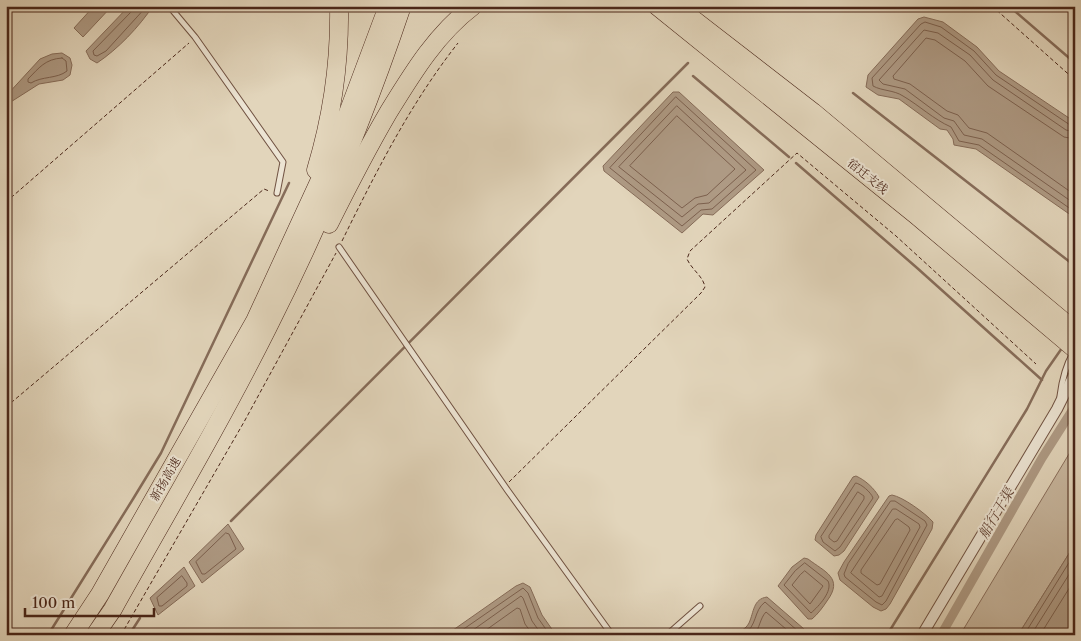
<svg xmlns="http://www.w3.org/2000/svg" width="1081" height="641" font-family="'Libre Caslon Text','Noto Serif SC',serif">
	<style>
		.green { fill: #c8b79f; stroke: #896e5c }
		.water { fill: #ae9a84; stroke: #866c59 }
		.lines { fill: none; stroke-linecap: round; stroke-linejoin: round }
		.shore { stroke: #7c604e; stroke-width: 1 }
		.stream { stroke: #866c59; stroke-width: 2.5 }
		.canal { stroke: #ae9a84; stroke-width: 9 }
		.service-casing { stroke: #705242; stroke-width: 7 }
		.minor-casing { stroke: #705242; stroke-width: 12 }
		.motorway-casing { stroke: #4a2619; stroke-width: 19 }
		.path { stroke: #4a2619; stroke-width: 1; stroke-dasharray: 4 2.5; stroke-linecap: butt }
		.service { stroke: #ece4d3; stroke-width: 5 }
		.minor { stroke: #ece4d3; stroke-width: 10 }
		.motorway { stroke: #e2d5bb; stroke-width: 18 }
		.labels { text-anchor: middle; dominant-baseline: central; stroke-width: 4; stroke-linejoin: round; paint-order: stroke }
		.street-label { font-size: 12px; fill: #4a2619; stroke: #ece4d3 }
		.water-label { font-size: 14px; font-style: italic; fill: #634334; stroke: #ece4d3 }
	</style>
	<rect width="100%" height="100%" fill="#e2d5bb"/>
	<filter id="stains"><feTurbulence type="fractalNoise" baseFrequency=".004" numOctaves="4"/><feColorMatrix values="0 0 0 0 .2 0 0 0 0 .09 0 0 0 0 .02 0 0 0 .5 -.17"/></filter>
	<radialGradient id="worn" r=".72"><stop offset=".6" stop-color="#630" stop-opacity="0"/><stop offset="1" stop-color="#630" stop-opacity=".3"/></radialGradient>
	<!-- green -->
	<path class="green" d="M1075,444V544L1018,635H960Z"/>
	<!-- water -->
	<g class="water">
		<path d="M94,6H112L83,37L74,28Z"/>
		<path d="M129,6H153C139,27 118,49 97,63L90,59L86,51Z"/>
		<path d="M924,17L943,22L977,47L999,71L1075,122V218L976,149L954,145L953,139L947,130L940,129L899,99L878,95L866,87L868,75L918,19Z"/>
		<path d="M62,53L70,58L72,65L70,75L63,80L39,84L6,105V96L40,59L52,54Z"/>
		<path d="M673,92H679L764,170L713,215L703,214L682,233L604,171L603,166Z"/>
		<path d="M856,476C865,480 874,488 879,497L844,551L839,555L834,556L815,540L816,535L853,477Z"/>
		<path d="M892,495C903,497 925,513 933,522L932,529L890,604L886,609L881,611L873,607L840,580L838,573L844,562L889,496Z"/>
		<path d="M228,524L244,549L202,583L189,562Z"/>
		<path d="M1075,544V635H1018Z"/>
		<path d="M804,558L808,559C825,572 844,578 827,601C823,607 818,614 812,619H808L778,586L792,567Z"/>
		<path d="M184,567L195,586L158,615L150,598Z"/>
		<path d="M523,583L530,587L542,615L556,635H446L516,586Z"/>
		<path d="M767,597L804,629L805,633L733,635C739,632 746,629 749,623C754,612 753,599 767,597Z"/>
	</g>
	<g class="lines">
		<!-- shore -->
		<g class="shore">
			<path d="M132,6L131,12L93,51L94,55L97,56L106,51L147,6"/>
			<path d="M62,58L66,61L67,71C57,79 42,76 31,83L28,82V79C39,68 45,59 62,58Z"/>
			<path d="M676,97L756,170L712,209L701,210L682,226L610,168Z"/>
			<path d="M677,106L746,170L709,203L698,204L682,217L619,167Z"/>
			<path d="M677,116L735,169L707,195L695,198L682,208L630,166Z"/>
			<path d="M1075,125H1070L996,75L974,51L941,27L925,22L921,24L872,78L873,86C882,91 894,90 903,96C920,106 933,119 951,127L959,141L979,145L1075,212"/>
			<path d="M1075,132L1066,130L993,80L970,55L938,33L924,30L879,80L883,84L905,89L944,118L954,121L964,135L982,139L1075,204"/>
			<path d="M1075,139L1064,137L988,86L965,61L935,40L926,38L893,76L894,79L910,84L947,111L958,115L969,128L987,133L1075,195"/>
			<path d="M856,483C861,484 871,492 873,498L840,547L835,551L823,542L821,537Z"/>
			<path d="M858,492L864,496V499L837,541L834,542L829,538V536Z"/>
			<path d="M891,501H895L925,521L927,525L886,601L882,605L876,602L845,577L844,574L848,564Z"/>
			<path d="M893,509H896L919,524L920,527L882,596L879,597L851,573Z"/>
			<path d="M898,519L909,527L910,530L880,584L877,585L861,573V570L895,520Z"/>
			<path d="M226,533L229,534L236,549L205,574H202L196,562Z"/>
			<path d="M805,563L828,581C833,591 819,606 811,613L784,585L795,571Z"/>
			<path d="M805,571L823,586L810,604L792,585L800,575Z"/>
			<path d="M182,576L187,583V586L162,606H159L157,598Z"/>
			<path d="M455,635L523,588L528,593L538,618L550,635"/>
			<path d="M466,635L521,596L523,598L532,621L542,635"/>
			<path d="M479,635L517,608L520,609L525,624L533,635"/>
			<path d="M743,635C758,626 753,611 765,602L799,632L800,635"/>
			<path d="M754,635C760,628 760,618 766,612L793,635"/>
			<path d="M1024,635L1075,553"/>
			<path d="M1031,635L1075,565"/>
			<path d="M1040,635L1075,579"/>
		</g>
		<!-- stream -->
		<g class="stream">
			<path d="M1009,6L1075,63"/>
			<path d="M693,76L789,157"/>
			<path d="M853,93L1075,266"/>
			<path d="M796,163L916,267L1042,380"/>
			<path d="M231,521L688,63"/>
			<path d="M48,635L133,499L161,453L289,183"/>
			<path d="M129,635L140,618"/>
			<path d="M887,635L1027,409L1046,371L1062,348"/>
		</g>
		<!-- canal -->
		<path class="canal" d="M941,635L1042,458L1075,406"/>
		<!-- service casing -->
		<g class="service-casing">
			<g id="service">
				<path d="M169,6L195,37L283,162L277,193"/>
				<path d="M339,247L508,491L612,635"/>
				<path d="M1060,396C1062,380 1065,367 1073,353"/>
				<path d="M667,635L700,606"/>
			</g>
		</g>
		<!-- minor casing -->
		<g class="minor-casing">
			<path id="minor" d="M922,635L1057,409L1075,373"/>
		</g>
		<!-- motorway casing -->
		<g class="motorway-casing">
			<g id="motorway">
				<path d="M657,6L916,215L1075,349"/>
				<path d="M676,6L813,112L1075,331"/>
				<path d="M316,170C332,117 340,61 339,6"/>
				<path d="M329,224C348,186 367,149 388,113C412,74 436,34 473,6"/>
				<path d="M73,635L100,594L255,321L336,145L388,6"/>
				<path d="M95,635L113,609C165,516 220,423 268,327C320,224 365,116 402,6"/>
			</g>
		</g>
		<!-- path -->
		<g class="path">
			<path d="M992,6L1075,80"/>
			<path d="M6,202L189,43"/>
			<path d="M342,241C376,172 410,104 458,43"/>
			<path d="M6,407L264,189L269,191"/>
			<path d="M509,482L701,293L705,287C703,276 692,270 687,259L690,251L797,153L896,236L1036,364"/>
			<path d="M121,635L244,422L336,253"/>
		</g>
		<!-- service -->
		<use href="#service" class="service"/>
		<!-- minor -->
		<use href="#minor" class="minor"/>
		<!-- motorway -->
		<use href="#motorway" class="motorway"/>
	</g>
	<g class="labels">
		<!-- street labels -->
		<g class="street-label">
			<text transform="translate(868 176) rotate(39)">宿迁支线</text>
			<text transform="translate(165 479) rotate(-60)">新扬高速</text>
		</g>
		<!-- water labels -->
		<g class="water-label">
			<text transform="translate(996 513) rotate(-60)">船行干渠</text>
		</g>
	</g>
	<!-- margin -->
	<rect width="1081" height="641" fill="none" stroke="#e2d5bb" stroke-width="25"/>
	<rect x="8" y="8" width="1066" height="626" fill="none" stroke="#4a2619" stroke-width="2.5"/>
	<rect x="12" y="12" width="1056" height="616" fill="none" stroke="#4a2619"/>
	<!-- scale -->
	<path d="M25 608v8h129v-8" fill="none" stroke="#4a2619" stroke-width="2.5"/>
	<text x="32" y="608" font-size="15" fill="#4a2619" stroke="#ece4d3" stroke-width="4" paint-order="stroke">100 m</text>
	<rect width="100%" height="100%" filter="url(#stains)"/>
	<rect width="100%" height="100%" fill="url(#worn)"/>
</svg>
